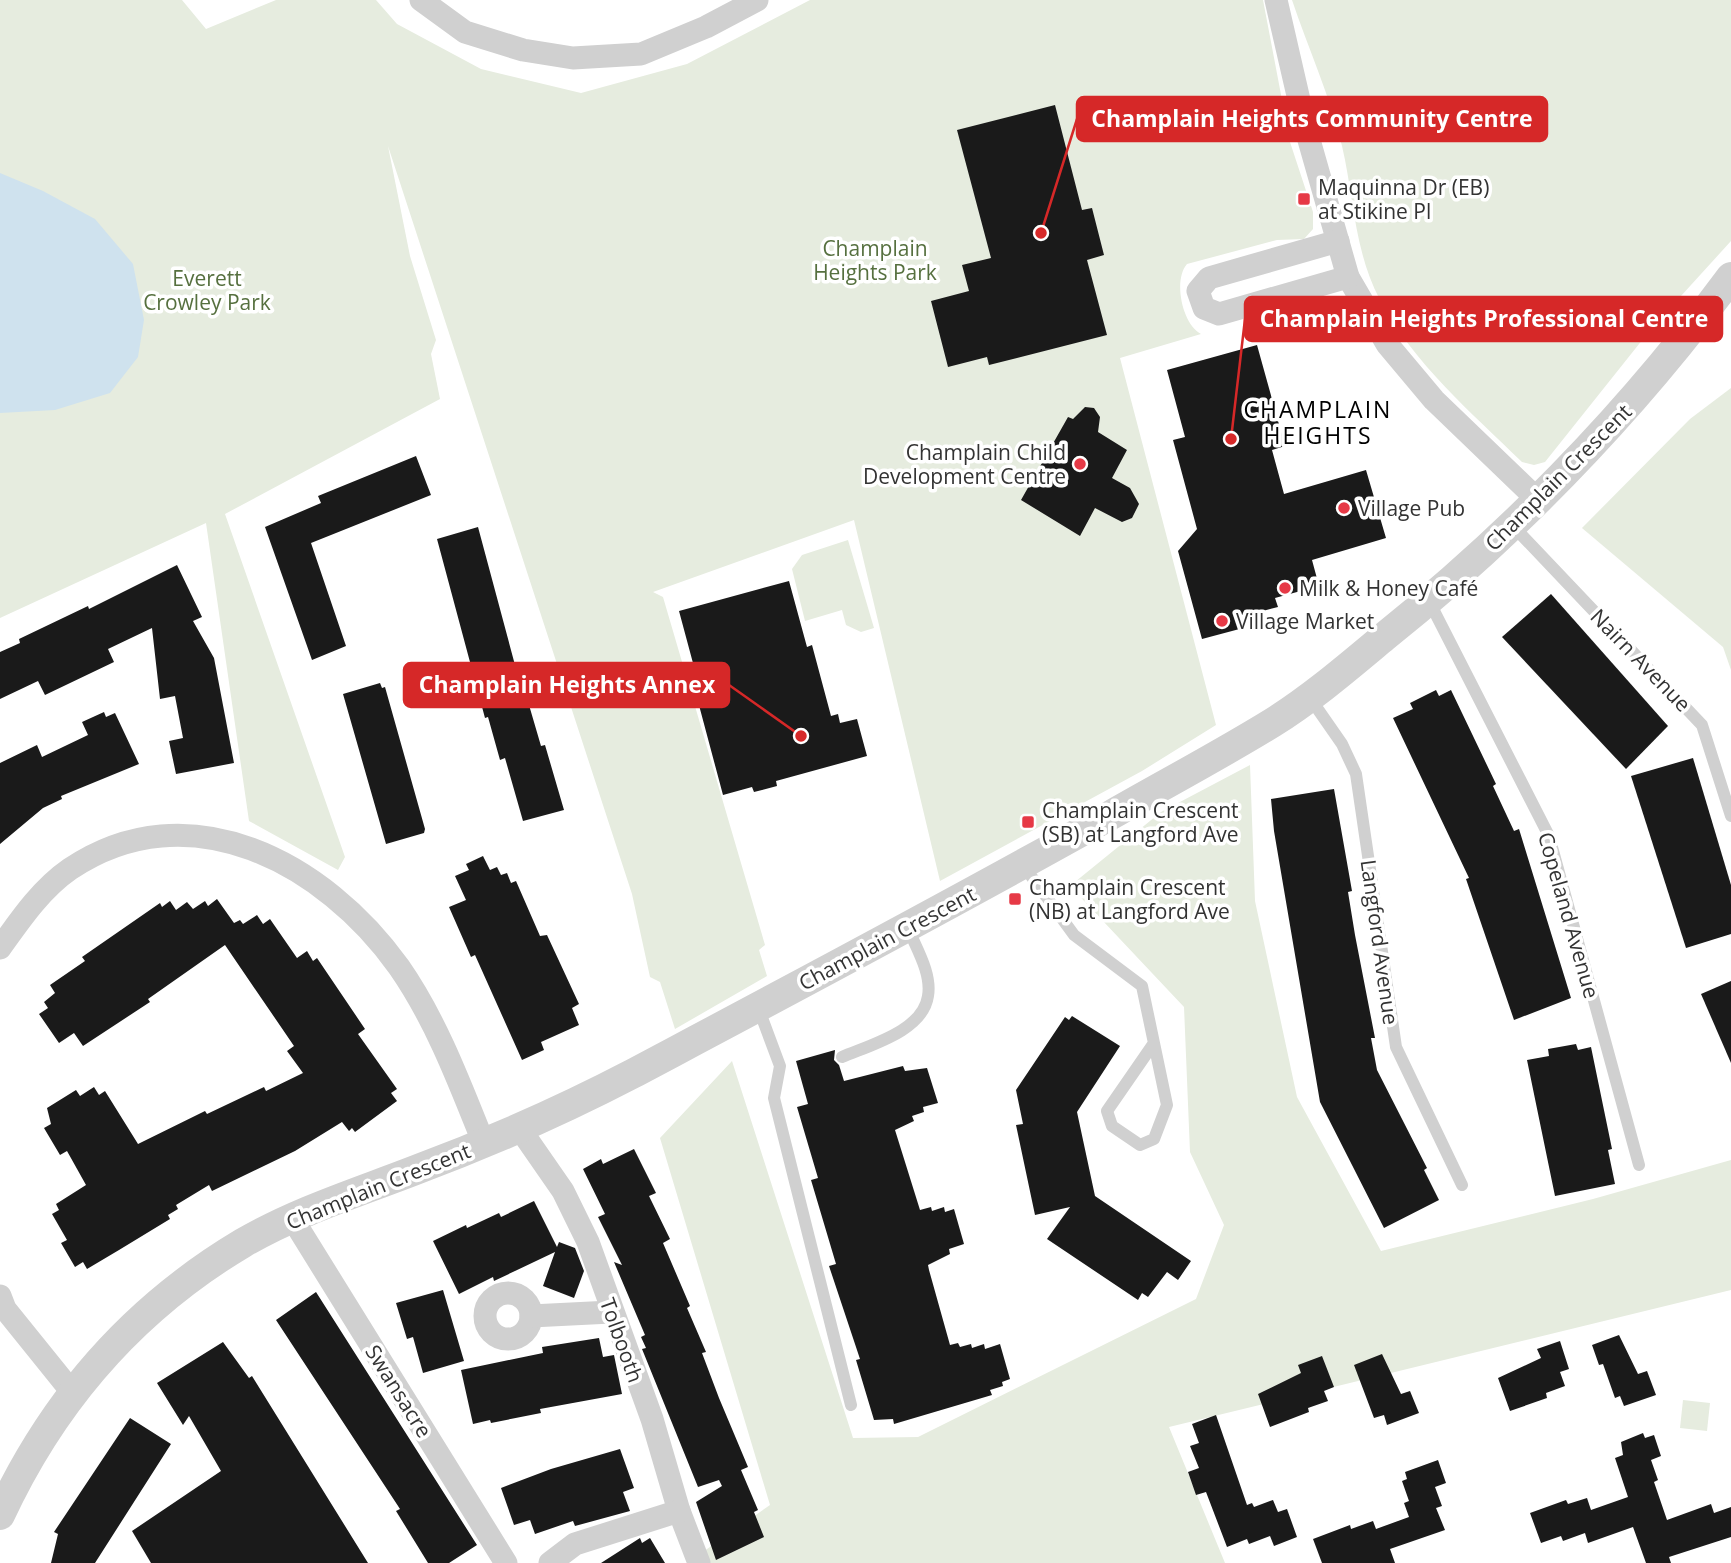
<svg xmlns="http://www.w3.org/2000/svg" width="1731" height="1563" font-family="'Open Sans',sans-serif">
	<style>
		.green { fill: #e6ecdf }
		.water { fill: #cfe2ee }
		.building { fill: #1a1a1a }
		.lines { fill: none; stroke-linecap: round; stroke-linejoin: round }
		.service { stroke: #d0d0d0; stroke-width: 12 }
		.minor { stroke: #d0d0d0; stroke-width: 23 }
		.tertiary { stroke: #d0d0d0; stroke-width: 30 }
		.poi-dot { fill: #e63946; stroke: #fff; stroke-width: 2.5 }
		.labels { text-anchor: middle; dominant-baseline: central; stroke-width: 7; stroke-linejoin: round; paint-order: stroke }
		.poi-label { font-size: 21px; fill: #333; stroke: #fff; text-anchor: start }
		.park-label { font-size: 21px; fill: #56703f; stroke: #fff }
		.street-label { font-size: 21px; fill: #333; stroke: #fff }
		.neighbourhood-label { font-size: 23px; letter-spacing: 2px; fill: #000; stroke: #fff }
		.leader { fill: none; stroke: #d62828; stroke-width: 2.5 }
		.callout-dot { fill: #d62828; stroke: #fff; stroke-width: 2.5 }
		.callout { fill: #d62828; stroke: #d62828; stroke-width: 2.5 }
		.callout-label { font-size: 23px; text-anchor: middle; font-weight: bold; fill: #fff }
	</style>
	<rect width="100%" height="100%" fill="#fff"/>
	<!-- green -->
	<g class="green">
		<path d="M0,0H182L206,29L276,0H376L397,24L481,69L581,93L687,64L810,0H1263L1290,142L1313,212V229L1304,239L1277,240L1187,264C1173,280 1182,324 1201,334L1120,358L1216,725L1142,771L940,881L854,520L653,592L663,597L765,945L759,950L767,976L675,1029L660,982L650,977L632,894L388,146L410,256L436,340L431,354L440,399L225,514L345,857L338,870L249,821L206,523L0,618Z"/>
		<path d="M1292,0H1731V241L1651,329L1545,462L1534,465L1522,462C1471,412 1414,364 1380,300C1354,251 1354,197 1342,146C1330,96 1308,48 1292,0Z"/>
		<path d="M1731,388V670L1723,647L1582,528L1690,419Z"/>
		<path d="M848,540L874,628L861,632L846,625L842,610L805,621L792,569L802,555Z"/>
		<path d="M1250,765L1255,901L1297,1097L1381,1251L1593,1199L1731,1160V1290L1169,1427L1225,1563H687L770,1505L660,1138L732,1061L853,1438L918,1437L1196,1299L1224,1225L1190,1152L1184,1007L1070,886L1161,812Z"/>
		<path d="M1683,1400L1710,1403L1707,1431L1680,1428Z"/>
	</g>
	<!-- water -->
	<path class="water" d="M0,173L43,191L95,219L133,264L144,320L138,357L110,393L55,410L0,413Z"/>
	<!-- building -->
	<g class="building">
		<path d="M1055,105L1082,210L1092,208L1104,255L1087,260L1107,335L989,365L987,357L948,367L931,301L969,291L962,265L991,258L957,130Z"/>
		<path d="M1257,345L1285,446L1272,450L1284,494L1366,470L1386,538L1312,560L1319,586L1275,598L1278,607L1244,616L1247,627L1202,639L1178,551L1197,529L1173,440L1185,437L1167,370Z"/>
		<path d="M1085,407L1094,408L1100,417L1098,432L1127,450L1112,478L1130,488L1139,504L1132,518L1122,522L1095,508L1080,536L1021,500L1068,417L1073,419Z"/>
		<path d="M416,456L431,495L311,543L346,646L312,660L265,527L321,503L318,496Z"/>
		<path d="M478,527L526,706L529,705L541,746L545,745L564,810L523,821L505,758L500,760L488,717L485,718L437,539Z"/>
		<path d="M177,565L202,617L193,621L214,658L234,763L176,774L169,741L183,738L175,696L160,699L152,628L108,649L114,662L45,695L38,681L0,699V652L20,643L19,639L88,606L89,609Z"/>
		<path d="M789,581L807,647L812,645L831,716L838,714L840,723L857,719L867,756L776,781L777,786L754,792L752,787L723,795L692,679L697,678L679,611Z"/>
		<path d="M1551,594L1668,726L1626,769L1502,637Z"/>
		<path d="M380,683L382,688L385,687L425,829L424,833L386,844L343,694Z"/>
		<path d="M1436,690L1439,696L1451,690L1496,784L1493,786L1514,831L1519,829L1571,998L1514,1020L1466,879L1469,878L1393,718L1413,709L1410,703Z"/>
		<path d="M104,712L106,717L115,713L139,764L61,796L62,799L43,808L0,844V763L37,745L42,757L88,735L82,722Z"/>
		<path d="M1693,758L1731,885V934L1686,948L1631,776Z"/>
		<path d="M1334,789L1352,891L1348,892L1355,935L1375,1038H1371L1377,1070L1427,1168L1424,1170L1439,1200L1384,1228L1320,1102L1274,831L1271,799Z"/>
		<path d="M483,856L490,870L497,867L501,875L507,873L511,883L516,881L540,936L547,935L579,1004L572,1008L579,1025L541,1042L544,1050L522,1060L475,955L471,957L449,907L466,900L455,876L469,870L466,864Z"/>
		<path d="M217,899L234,923L240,920L243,924L257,915L263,924L270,919L297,958L307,951L313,961L317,958L365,1029L358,1034L397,1089L391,1093L397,1101L355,1132L352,1128L349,1131L342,1122L295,1151L212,1191L209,1185L176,1205L178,1209L168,1215L170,1219L119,1250L87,1269L83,1262L75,1267L61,1243L67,1240L52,1214L59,1210L56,1204L86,1185L67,1151L60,1155L44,1128L51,1124L47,1108L76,1090L80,1096L94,1087L99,1095L105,1091L138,1144L205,1111L207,1114L264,1087L266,1091L303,1073L287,1051L294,1046L225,945L148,999L150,1002L83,1046L74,1033L59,1043L39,1014L48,1008L44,1002L55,993L50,985L85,961L82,957L160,903L162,907L170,901L176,910L187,902L193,909L205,901L208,906Z"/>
		<path d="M1731,981V1063L1701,994Z"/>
		<path d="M1072,1016L1120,1046L1077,1112L1095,1196L1191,1261L1178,1280L1167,1272L1148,1297L1142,1293L1138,1300L1047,1239L1070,1207L1035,1215L1016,1125L1023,1124L1016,1090L1065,1017L1069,1020Z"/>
		<path d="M1576,1044L1578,1050L1591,1047L1612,1149L1608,1150L1615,1184L1555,1196L1527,1060L1549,1056L1548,1049Z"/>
		<path d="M835,1050L834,1060L839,1065L844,1081L903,1066L905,1071L927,1068L938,1103L923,1107L924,1112L912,1116L914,1121L895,1130L920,1210L931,1207L932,1211L944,1207L945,1212L954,1209L964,1244L949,1249L950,1254L928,1265L929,1270L950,1345L958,1343L960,1347L971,1344L972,1348L984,1344L985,1349L1000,1344L1010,1379L1002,1382L1003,1386L990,1390L992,1395L894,1424L893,1419L874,1420L856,1360L860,1359L829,1266L836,1264L811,1180L818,1178L797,1107L808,1104L796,1061Z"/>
		<path d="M634,1149L656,1193L649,1196L670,1239L663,1243L690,1306L687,1308L706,1352L702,1353L719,1398L748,1467L741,1470L758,1510L754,1512L764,1537L716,1560L696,1502L722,1486L719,1480L698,1487L642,1349L646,1348L641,1337L645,1335L614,1262L622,1265L598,1217L605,1214L583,1169L601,1159L603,1164Z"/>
		<path d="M534,1201L557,1247L559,1242L575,1248L584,1271L574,1298L543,1286L555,1252L494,1281L493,1277L459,1294L433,1241L466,1225L467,1228L499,1213L501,1217Z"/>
		<path d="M443,1290L464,1361L423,1373L413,1337L407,1339L396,1303Z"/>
		<path d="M316,1292L477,1545L449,1563H428L396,1511L400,1509L276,1320Z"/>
		<path d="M1619,1335L1638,1374L1647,1371L1656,1395L1624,1406L1620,1396L1615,1398L1603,1364L1599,1365L1592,1345Z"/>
		<path d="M599,1338L603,1357L614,1355L622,1394L540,1409L541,1413L491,1423L490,1420L473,1424L461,1370L543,1353L542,1347Z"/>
		<path d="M1560,1341L1569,1369L1560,1372L1565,1386L1546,1393L1547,1398L1510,1411L1498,1378L1541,1358L1537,1349Z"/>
		<path d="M223,1342L249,1378L252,1376L368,1563H151L132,1531L221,1471L189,1416L183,1425L157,1383Z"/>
		<path d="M1382,1354L1401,1394L1410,1391L1419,1413L1387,1425L1384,1415L1374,1418L1354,1365Z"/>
		<path d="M1322,1356L1334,1387L1324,1391L1328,1401L1308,1408L1309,1412L1270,1427L1258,1394L1301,1373L1298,1365Z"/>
		<path d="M1216,1415L1247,1505L1252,1503L1254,1507L1273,1500L1278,1512L1287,1509L1297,1537L1274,1546L1270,1536L1249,1544L1247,1539L1227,1547L1206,1492L1196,1495L1188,1472L1199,1468L1190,1446L1199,1443L1192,1424Z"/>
		<path d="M130,1418L171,1444L95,1563H51L58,1534L54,1532Z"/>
		<path d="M1643,1433L1645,1438L1654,1435L1661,1456L1651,1460L1658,1480L1654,1482L1667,1520L1711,1504L1714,1513L1731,1507V1537L1669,1557L1671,1563H1646L1633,1527L1588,1543L1585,1533L1563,1541L1561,1536L1541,1543L1530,1513L1566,1500L1568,1504L1587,1498L1591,1510L1628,1497L1615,1458L1623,1455L1621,1442Z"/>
		<path d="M620,1449L634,1488L623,1492L630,1511L575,1526L573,1521L535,1534L530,1520L514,1525L501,1488L551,1469Z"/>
		<path d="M1438,1460L1446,1483L1435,1487L1442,1506L1436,1508L1445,1530L1390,1549L1395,1563H1322L1313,1539L1350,1525L1351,1529L1373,1521L1376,1529L1409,1517L1404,1503L1409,1501L1402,1481L1407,1479L1405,1472Z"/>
		<path d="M640,1538L642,1543L650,1538L665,1563H601Z"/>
	</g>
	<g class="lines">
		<!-- service -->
		<g class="service">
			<path d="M1513,526L1702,725L1731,816"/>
			<path d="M1429,601L1549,836L1639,1165"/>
			<path d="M1310,698L1342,744L1356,774L1396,1047L1462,1185"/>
			<path d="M1023,865L1074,935L1142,986L1167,1105L1154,1139L1140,1145L1112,1126L1107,1111L1154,1043"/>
			<path d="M758,1007L780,1066L774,1098L851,1405"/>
			<path d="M842,1057C870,1045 923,1031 928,996C932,973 916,948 908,928"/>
		</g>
		<!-- minor -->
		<g class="minor">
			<path d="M421,0L465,32L523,50L573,58L641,54L706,27L757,0"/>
			<path d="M1276,0L1305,126L1348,277L1387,344L1434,400L1538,500"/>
			<path d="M1338,241L1209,278L1198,291L1204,308L1219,314L1348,277"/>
			<path d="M0,948C20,920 41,889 70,869C189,789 325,863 399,967C436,1020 460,1084 484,1144"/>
			<path d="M520,1129L563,1191L588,1242L652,1419L679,1511L699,1563"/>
			<path d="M292,1218L506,1563"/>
			<circle cx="508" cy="1316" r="23"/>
			<path d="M0,1296L5,1309L72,1392"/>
			<path d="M531,1316L611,1312"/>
			<path d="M550,1563L575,1544L679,1511"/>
		</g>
		<!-- tertiary -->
		<path class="tertiary" d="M0,1515C53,1401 134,1308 243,1243C296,1212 356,1193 413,1171C488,1143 561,1111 632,1074C792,989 953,904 1111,815C1165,784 1220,755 1272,723C1312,698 1348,667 1384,637C1515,532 1631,412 1731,277"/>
	</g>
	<!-- markers -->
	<g class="poi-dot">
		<rect x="1297" y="192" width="14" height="14" rx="3.5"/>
		<circle cx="1080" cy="464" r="7"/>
		<circle cx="1344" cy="508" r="7"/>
		<circle cx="1285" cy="588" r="7"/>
		<circle cx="1222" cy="621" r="7"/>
		<rect x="1021" y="815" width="14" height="14" rx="3.5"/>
		<rect x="1008" y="892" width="14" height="14" rx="3.5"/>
	</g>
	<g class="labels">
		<!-- poi labels -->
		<g class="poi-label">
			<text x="1318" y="187">Maquinna Dr (EB)<tspan x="1318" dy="24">at Stikine Pl</tspan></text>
			<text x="1066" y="452" text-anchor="end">Champlain Child<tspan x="1066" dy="24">Development Centre</tspan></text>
			<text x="1358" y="508">Village Pub</text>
			<text x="1299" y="588">Milk &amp; Honey Café</text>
			<text x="1236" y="621">Village Market</text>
			<text x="1042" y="810">Champlain Crescent<tspan x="1042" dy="24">(SB) at Langford Ave</tspan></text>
			<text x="1029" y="887">Champlain Crescent<tspan x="1029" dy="24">(NB) at Langford Ave</tspan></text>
		</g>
		<!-- park labels -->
		<g class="park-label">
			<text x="875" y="248">Champlain<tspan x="875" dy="24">Heights Park</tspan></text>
			<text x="207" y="278">Everett<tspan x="207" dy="24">Crowley Park</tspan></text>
		</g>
		<!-- street labels -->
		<g class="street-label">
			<text transform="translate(1558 477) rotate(-45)">Champlain Crescent</text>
			<text transform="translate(1641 660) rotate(46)">Nairn Avenue</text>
			<text transform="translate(1569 915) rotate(74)">Copeland Avenue</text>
			<text transform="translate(887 938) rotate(-28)">Champlain Crescent</text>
			<text transform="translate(1380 942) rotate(82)">Langford Avenue</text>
			<text transform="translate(378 1186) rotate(-22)">Champlain Crescent</text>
			<text transform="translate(622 1340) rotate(70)">Tolbooth</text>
			<text transform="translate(399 1391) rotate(58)">Swansacre</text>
		</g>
		<!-- neighbourhood labels -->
		<g class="neighbourhood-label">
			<text x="1318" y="409">CHAMPLAIN<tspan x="1318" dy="26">HEIGHTS</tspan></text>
		</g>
	</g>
	<!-- callouts -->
	<path class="leader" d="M1041 233L1077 119M1231 439L1245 319M801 736L729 685"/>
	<g class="callout-dot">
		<circle cx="1041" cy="233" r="7"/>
		<circle cx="1231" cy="439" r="7"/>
		<circle cx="801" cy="736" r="7"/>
	</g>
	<g class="callout">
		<rect x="1077" y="97" width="470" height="44" rx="7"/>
		<rect x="1245" y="297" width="477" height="44" rx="7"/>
		<rect x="404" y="663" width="325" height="44" rx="7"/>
	</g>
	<g class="callout-label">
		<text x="1312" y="127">Champlain Heights Community Centre</text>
		<text x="1484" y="327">Champlain Heights Professional Centre</text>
		<text x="567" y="693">Champlain Heights Annex</text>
	</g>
</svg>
